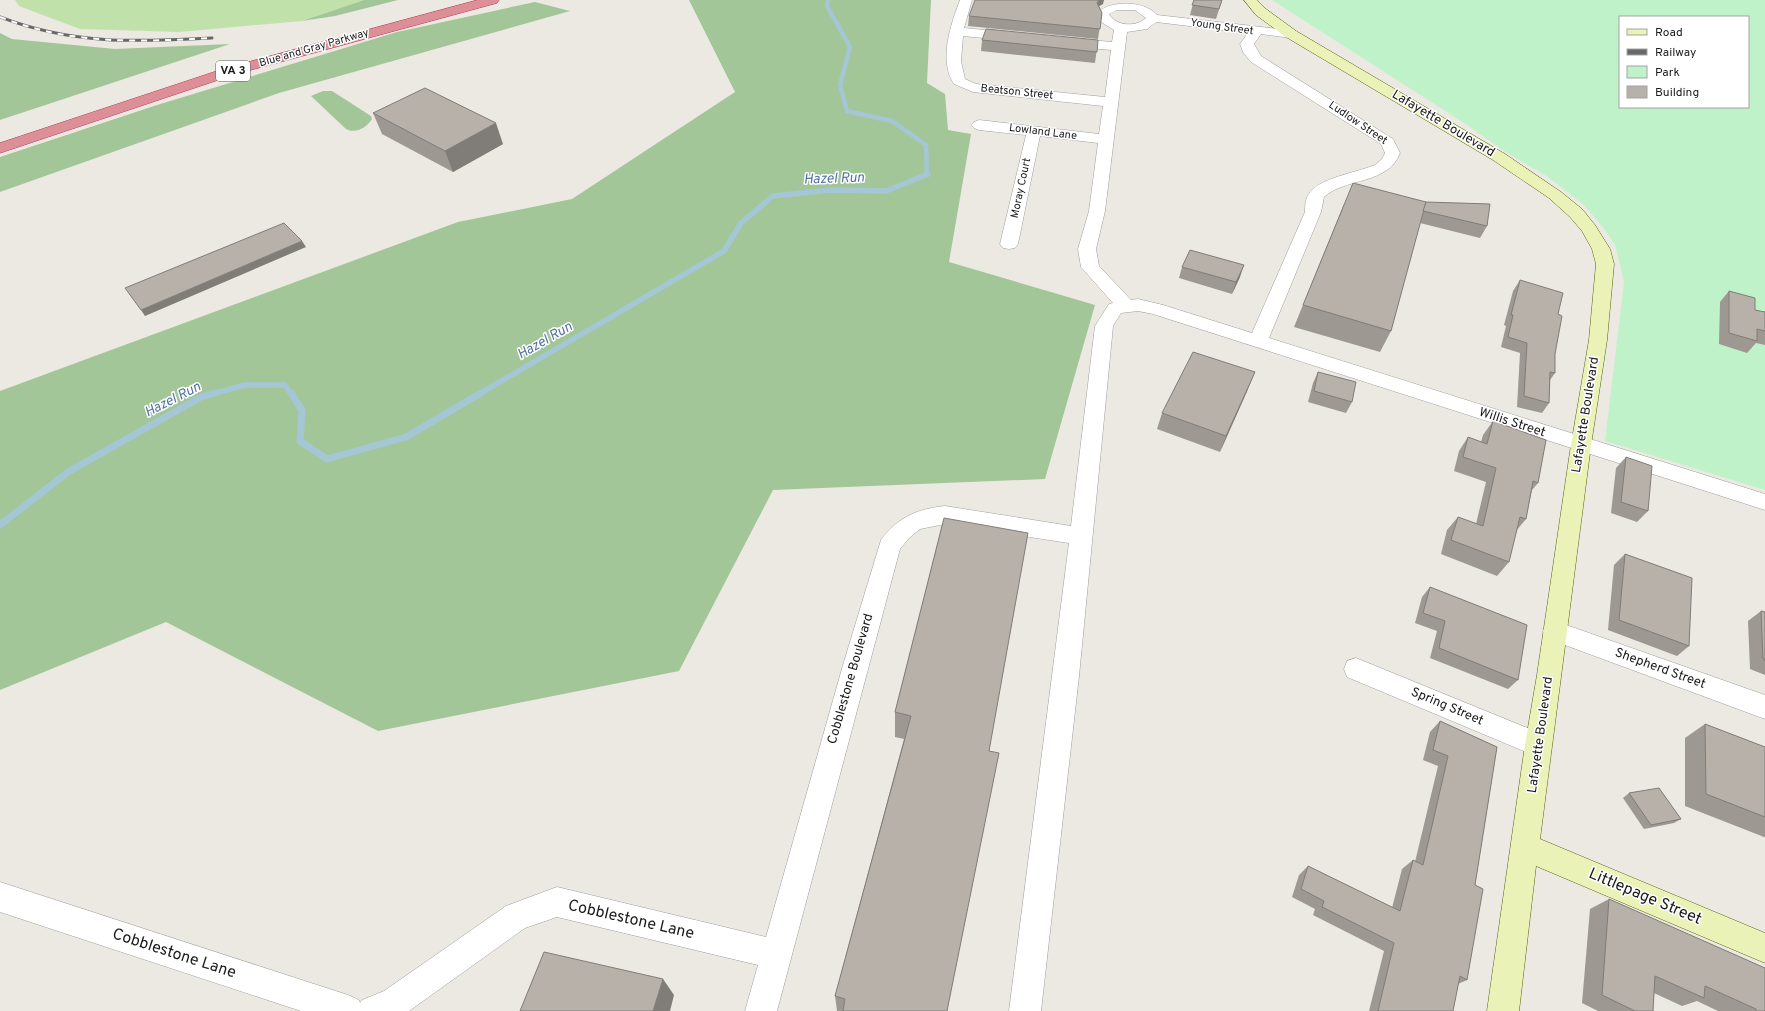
<svg xmlns="http://www.w3.org/2000/svg" width="1765" height="1011" font-family="Overpass,sans-serif">
	<style>
		.grass { fill: #c1e1ab }
		.forest { fill: #a3c699 }
		.park { fill: #c0f2c9; fill-rule: evenodd }
		.lines { fill: none; stroke-linecap: round; stroke-linejoin: round }
		.stream-far2 { stroke: #a5c6d5; stroke-width: 4.5 }
		.stream-far1 { stroke: #a5c6d5; stroke-width: 5.5 }
		.stream { stroke: #a5c6d5; stroke-width: 7 }
		.street-casing { stroke: #9e9e9e; stroke-width: 1 }
		.secondary-casing { stroke: #53640f; stroke-width: 1 }
		.highway-casing { stroke: #c23559; stroke-width: 1 }
		.street { fill: #fff; fill-rule: evenodd }
		.secondary { fill: #eaf2b8; fill-rule: evenodd }
		.highway { fill: #dc8f97; fill-rule: evenodd }
		.rail-casing { stroke: #686868; stroke-width: 3 }
		.rail { stroke: #fff; stroke-width: 2; stroke-dasharray: 6; stroke-linecap: butt }
		.wall { fill: #9d9892 }
		.shaded-wall { fill: #807c77 }
		.building { fill: #b7b1aa; stroke: #807c77 }
		.labels { text-anchor: middle; dominant-baseline: central; stroke-width: 3; stroke-linejoin: round; paint-order: stroke }
		.far-street-label { font-size: 11px; fill: #1a1a1a; stroke: #fff }
		.shield { fill: #fff; stroke: #5f5f5f; stroke-width: 1 }
		.shield-label { font-size: 12px; font-weight: bold; fill: #1a1a1a }
		.street-label { font-size: 13px; fill: #1a1a1a; stroke: #fff }
		.water-label { font-size: 14px; font-style: italic; fill: #52729f; stroke: #fff }
		.near-street-label { font-size: 16px; fill: #1a1a1a; stroke: #fff }
	</style>
	<rect width="100%" height="100%" fill="#ebe9e1"/>
	<!-- grass -->
	<path class="grass" d="M15,0H364L302,21L179,32L80,29L19,6Z"/>
	<!-- forest -->
	<g class="forest">
		<path d="M364,0H398L335,16L302,21Z"/>
		<path d="M689,0H931L927,83L945,94L948,130L971,134L949,262L1095,305L1045,479L773,490L679,671L378,731L166,622L0,690V391L458,222L572,199L735,92Z"/>
		<path d="M535,2L570,11L279,93L0,192V157L157,105L397,32Z"/>
		<path d="M0,33L12,39L115,49L230,44L0,120Z"/>
		<path d="M323,91H332L371,116L372,119C366,128 356,134 346,129L311,96Z"/>
	</g>
	<!-- park -->
	<path class="park" d="M1272,0H1765V490L1605,441L1624,282L1615,245L1605,230L1584,205L1548,177L1504,151L1464,123ZM1620,17H1748V107H1620Z"/>
	<g class="lines">
		<!-- stream-far2 -->
		<path class="stream-far2" d="M828,0L827,6L850,47L840,85L847,111L892,121L926,145L927,175"/>
		<!-- stream-far1 -->
		<g class="stream-far1">
			<path d="M211,394L245,385H285L291,394"/>
			<path d="M479,394L724,251L741,223L773,196L831,190L886,191L928,174"/>
		</g>
		<!-- stream -->
		<g class="stream">
			<path d="M291,393L302,410L300,441L327,459L406,437L481,393"/>
			<path d="M0,525L68,472L201,397L215,393"/>
		</g>
		<!-- street casing -->
		<g class="street-casing">
			<g id="street">
				<path d="M960,0H972L964,28L1014,33L1019,34L1021,37L1019,40L1014,41L963,36L961,61L965,79L976,84L1105,97L1111,50L1068,46L1063,45L1061,42L1063,39L1068,38L1112,42L1114,30L1101,22L1097,14C1107,0 1145,0 1157,15L1296,31L1298,34L1296,37L1291,38L1261,34L1254,44L1261,56L1393,139L1400,153C1388,185 1346,177 1324,197L1321,212L1269,338L1765,494V510L1153,314L1138,311L1121,313L1113,326L1079,676L1041,1011H1009L1069,543L945,524L920,529L909,538L900,549L777,1011H745L758,965L557,917L525,928L409,1011H301L0,912V882L348,995L359,1000L360,1003L362,1000L384,991L506,906L557,887L766,937L843,665L881,540C898,517 917,509 945,506L1071,526L1095,326L1109,304L1113,303L1081,267L1078,249L1089,211L1098,143L1040,136L1018,244L1015,248L1009,249L1003,248L1000,244L1026,135L979,130L974,128L971,125L974,122L979,120L1099,134L1103,106L973,92L954,84C938,60 951,24 960,0ZM1117,10H1135L1146,18C1137,27 1116,27 1109,14ZM1156,22L1248,33L1240,44L1243,52L1251,62L1381,144L1385,153L1382,159L1375,165C1358,172 1326,177 1313,189C1306,195 1305,203 1305,212L1252,333L1163,305L1138,299L1131,300L1099,266L1096,249L1105,211L1127,32L1147,29Z"/>
				<path d="M1555,621L1765,695V719L1546,638L1543,631L1546,624Z"/>
				<path d="M1356,658L1547,736L1551,745L1547,754L1538,757L1347,677L1344,669L1347,661Z"/>
			</g>
		</g>
		<!-- secondary casing -->
		<g class="secondary-casing">
			<path id="secondary" d="M1244,0H1257L1266,9L1296,31L1505,154L1561,192L1582,209L1595,225L1610,249L1614,264L1607,340L1591,445L1540,839L1765,933V963L1536,866L1519,1011H1487L1525,745L1537,675L1571,445L1589,340L1596,264L1592,249L1582,231L1570,217L1549,198L1493,160L1286,37L1256,15Z"/>
		</g>
		<!-- highway casing -->
		<g class="highway-casing">
			<path id="highway" d="M478,0H499L497,3L236,74L0,153V143L226,68Z"/>
		</g>
		<!-- street -->
		<use href="#street" class="street"/>
		<!-- secondary -->
		<use href="#secondary" class="secondary"/>
		<!-- highway -->
		<use href="#highway" class="highway"/>
		<!-- rail casing -->
		<g class="rail-casing">
			<path id="rail" d="M0,17C72,45 136,42 212,38"/>
		</g>
		<!-- rail -->
		<use href="#rail" class="rail"/>
	</g>
	<!-- wall -->
	<g class="wall">
		<path d="M1194,0H1222L1216,19L1190,15Z"/>
		<path d="M1103,4L1099,6L1102,13L1098,39L968,26L969,16Z"/>
		<path d="M982,40H1098L1095,63L981,51Z"/>
		<path d="M373,113L503,144L453,172L382,134Z"/>
		<path d="M1426,202L1487,226L1480,238L1420,223L1391,331L1380,352L1294,327L1344,204Z"/>
		<path d="M1182,267L1240,277L1232,294L1179,278Z"/>
		<path d="M1520,280L1558,314L1555,354V373L1550,380L1549,403L1542,413L1517,407L1520,353L1501,347L1506,326L1504,325L1513,291Z"/>
		<path d="M1729,291L1755,310L1765,312V345L1756,343L1747,353L1719,344L1720,302Z"/>
		<path d="M1318,372L1352,402L1346,413L1308,402L1313,383Z"/>
		<path d="M1248,389L1220,452L1157,429L1162,413Z"/>
		<path d="M1493,421L1538,483L1532,490L1526,519L1516,531L1509,562L1497,576L1441,554L1447,530L1458,517L1476,524L1486,482L1454,471L1459,451L1468,437L1481,442L1483,435Z"/>
		<path d="M1626,457L1648,511L1637,522L1611,513L1616,468Z"/>
		<path d="M944,518L989,751L947,1011H837L835,996L904,739L895,737V712Z"/>
		<path d="M1625,554L1689,646L1677,656L1608,630L1614,565Z"/>
		<path d="M1430,587L1518,680L1508,689L1430,658L1437,631L1415,623L1422,597Z"/>
		<path d="M1761,611L1765,612V675L1750,669L1748,621Z"/>
		<path d="M1440,721L1497,747L1475,885L1467,980L1458,984L1453,1011H1369L1384,951L1313,915L1315,909L1292,897L1299,875L1308,866L1392,908L1402,869L1413,860L1415,862L1438,766L1423,760L1430,732Z"/>
		<path d="M1705,724L1765,747V837H1764L1685,806V738Z"/>
		<path d="M1629,793L1681,819L1674,823L1644,829L1623,798Z"/>
		<path d="M1609,899L1765,1011H1718L1697,1001L1682,1006L1654,993L1653,1011H1598L1582,1003L1590,909Z"/>
	</g>
	<!-- shaded-wall -->
	<g class="shaded-wall">
		<path d="M1099,0H1104L1103,4L1099,6L1097,3Z"/>
		<path d="M496,123L503,144L453,172L445,151Z"/>
		<path d="M302,241L306,247L145,316L141,310Z"/>
		<path d="M1244,265L1240,277L1232,294L1236,282Z"/>
		<path d="M1255,372L1248,389L1220,452L1226,436Z"/>
		<path d="M663,979L674,995L670,1011H653Z"/>
	</g>
	<!-- building -->
	<g class="building">
		<path d="M975,0H1099L1097,3L1102,13L1100,29L969,16Z"/>
		<path d="M1194,0H1222L1219,9L1192,5Z"/>
		<path d="M986,29L1098,40L1097,52L982,40Z"/>
		<path d="M425,88L496,123L445,151L373,113Z"/>
		<path d="M1353,183L1426,202L1391,331L1303,305Z"/>
		<path d="M1426,202L1490,204L1487,226L1423,211Z"/>
		<path d="M284,223L302,241L141,310L125,288Z"/>
		<path d="M1190,250L1244,265L1236,282L1182,267Z"/>
		<path d="M1520,280L1563,293L1558,314L1562,316L1555,354V373L1550,372L1549,403L1524,396L1527,343L1508,337L1513,315H1511Z"/>
		<path d="M1729,291L1755,298V310L1765,312V331L1757,329V341L1729,333Z"/>
		<path d="M1193,352L1255,372L1226,436L1162,413Z"/>
		<path d="M1318,372L1356,382L1352,402L1314,391Z"/>
		<path d="M1493,421L1546,440L1538,483L1533,481L1526,519L1520,517L1509,562L1451,540L1458,517L1483,526L1496,468L1463,457L1468,437L1487,444Z"/>
		<path d="M1626,457L1652,466L1648,511L1621,502Z"/>
		<path d="M944,518L1028,533L989,751L999,753L947,1011H843L845,999L835,996L911,716L895,712Z"/>
		<path d="M1625,554L1692,578L1689,646L1619,620Z"/>
		<path d="M1430,587L1527,625L1518,680L1439,648L1445,621L1423,613Z"/>
		<path d="M1761,611L1765,612V660L1763,659Z"/>
		<path d="M1440,721L1497,747L1475,885L1483,889L1467,980L1460,976L1453,1011H1378L1394,943L1322,907L1324,901L1301,889L1308,866L1400,911L1413,860L1423,865L1448,756L1433,750Z"/>
		<path d="M1705,724L1765,747V817L1706,794Z"/>
		<path d="M1659,788L1681,819L1651,825L1629,793Z"/>
		<path d="M1609,899L1765,968V1011H1756V1009L1705,986L1704,998L1655,976L1653,1011H1635L1602,995Z"/>
		<path d="M544,952L663,979L653,1011H520Z"/>
	</g>
	<g class="labels">
		<!-- far-street labels -->
		<g class="far-street-label">
			<text transform="translate(1222 27) rotate(8)">Young Street</text>
			<text transform="translate(314 48) rotate(-16)">Blue and Gray Parkway</text>
			<text transform="translate(1017 92) rotate(6)">Beatson Street</text>
			<text transform="translate(1358 123) rotate(34)">Ludlow Street</text>
			<text transform="translate(1043 132) rotate(7)">Lowland Lane</text>
			<text transform="translate(1021 188) rotate(-78)">Moray Court</text>
		</g>
		<!-- shield labels -->
		<rect class="shield" x="216" y="61" width="34" height="20" rx="3"/>
		<g class="shield-label">
			<text x="233" y="71">VA 3</text>
		</g>
		<!-- street labels -->
		<g class="street-label">
			<text transform="translate(1443 124) rotate(31)">Lafayette Boulevard</text>
			<text transform="translate(1586 415) rotate(-81)">Lafayette Boulevard</text>
			<text transform="translate(1512 423) rotate(18)">Willis Street</text>
			<text transform="translate(1660 669) rotate(20)">Shepherd Street</text>
			<text transform="translate(851 679) rotate(-74)">Cobblestone Boulevard</text>
			<text transform="translate(1447 707) rotate(23)">Spring Street</text>
			<text transform="translate(1541 735) rotate(-82)">Lafayette Boulevard</text>
		</g>
		<!-- water labels -->
		<g class="water-label">
			<text transform="translate(834 179) rotate(-2)">Hazel Run</text>
			<text transform="translate(545 341) rotate(-30)">Hazel Run</text>
			<text transform="translate(173 400) rotate(-27)">Hazel Run</text>
		</g>
		<!-- near-street labels -->
		<g class="near-street-label">
			<text transform="translate(1645 897) rotate(23)">Littlepage Street</text>
			<text transform="translate(631 920) rotate(13)">Cobblestone Lane</text>
			<text transform="translate(174 954) rotate(18)">Cobblestone Lane</text>
		</g>
	</g>
	<!-- legend -->
	<rect x="1619" y="16" width="130" height="92" fill="#ffffff" stroke="#a3a3a3"/>
	<rect x="1627" y="29" width="20" height="6" fill="#eaf2b8" stroke="#a3a3a3"/>
	<text x="1655" y="36" font-size="12" fill="#1a1a1a">Road</text>
	<rect x="1627" y="49" width="20" height="6" fill="#686868" stroke="#a3a3a3"/>
	<text x="1655" y="56" font-size="12" fill="#1a1a1a">Railway</text>
	<rect x="1627" y="66" width="20" height="12" fill="#c0f2c9" stroke="#a3a3a3"/>
	<text x="1655" y="76" font-size="12" fill="#1a1a1a">Park</text>
	<rect x="1627" y="86" width="20" height="12" fill="#b7b1aa" stroke="#a3a3a3"/>
	<text x="1655" y="96" font-size="12" fill="#1a1a1a">Building</text>
</svg>
